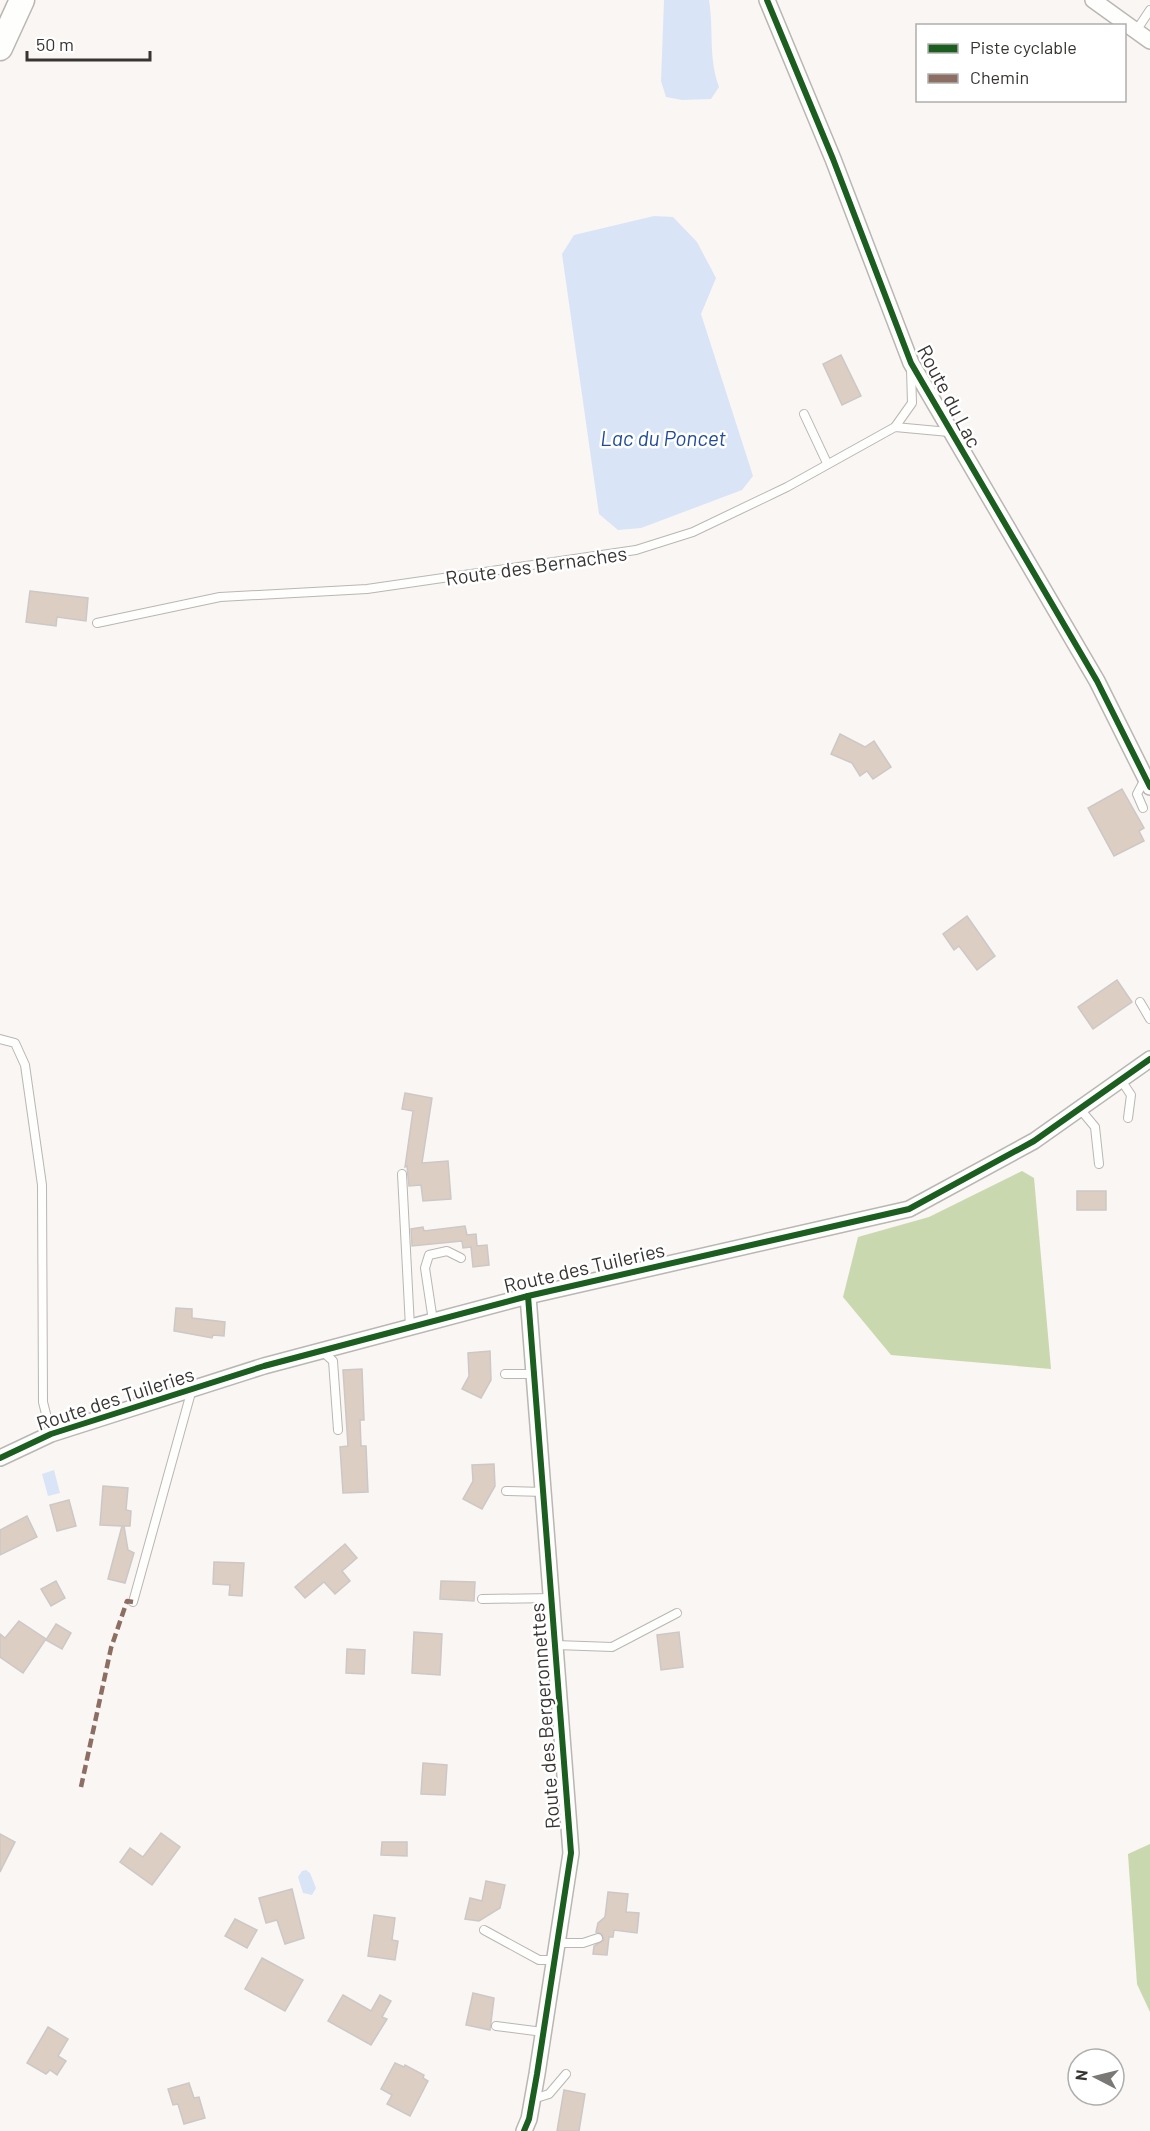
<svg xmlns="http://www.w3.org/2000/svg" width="1150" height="2131" font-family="Barlow,sans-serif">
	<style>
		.forest { fill: #c9d8ae }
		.water { fill: #dae4f7 }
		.building { fill: #ddcec3; stroke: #cbc8c5; stroke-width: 1.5 }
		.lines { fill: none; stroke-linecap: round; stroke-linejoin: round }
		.lane-casing { stroke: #b9b6b3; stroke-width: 10 }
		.street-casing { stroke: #b9b6b3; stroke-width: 18 }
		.primary-casing { stroke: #b9b6b3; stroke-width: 27 }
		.lane { stroke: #fefefd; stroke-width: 8 }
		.street { stroke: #fefefd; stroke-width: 15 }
		.primary { stroke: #fefefd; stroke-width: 24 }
		.quiet { stroke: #8d6e63; stroke-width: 4.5; stroke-dasharray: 9 4.5; stroke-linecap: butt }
		.cycleway-casing { stroke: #fff; stroke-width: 10 }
		.cycleway { stroke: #1b5e20; stroke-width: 6 }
		.labels { text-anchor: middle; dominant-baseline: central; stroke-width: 5; stroke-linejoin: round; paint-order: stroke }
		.street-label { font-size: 20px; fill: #373532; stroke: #fff }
		.water-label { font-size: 21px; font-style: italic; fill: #224c99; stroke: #fff }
	</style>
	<rect width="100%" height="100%" fill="#faf6f3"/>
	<!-- forest -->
	<g class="forest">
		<path d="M1022,1171L1034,1178L1051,1369L891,1355L843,1297L858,1237L929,1217Z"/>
		<path d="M1150,1844V2012L1137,1984L1128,1854Z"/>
	</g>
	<!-- water -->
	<g class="water">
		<path d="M664,0H709C714,32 708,56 719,87L711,99L682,100L666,97L661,81Z"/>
		<path d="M654,216L673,217L697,242L716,278L701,314L753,476L742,490L641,528L618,530L599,514L562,254L574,235Z"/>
		<path d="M54,1470L60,1493L48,1496L42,1474Z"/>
		<path d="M306,1870L310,1873L316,1888L312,1895L303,1893L298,1877L302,1871Z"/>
	</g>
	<!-- building -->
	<g class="building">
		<path d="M841,355L861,396L842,405L823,364Z"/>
		<path d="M30,591L88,598L86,621L57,617L56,626L26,622Z"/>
		<path d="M840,734L865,747L874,741L891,767L873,779L867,771L860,776L852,763L831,754Z"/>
		<path d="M1122,789L1144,828L1139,831L1144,841L1114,856L1088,808Z"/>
		<path d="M967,916L995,956L977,970L959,946L954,950L943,934Z"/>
		<path d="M1117,980L1132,1002L1093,1029L1078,1007Z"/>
		<path d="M405,1093L432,1098L422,1163L448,1161L451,1199L423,1201L421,1185L409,1186L407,1166L405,1167L413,1111L402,1109Z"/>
		<rect x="1077" y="1191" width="29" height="19"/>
		<path d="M465,1226L467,1235L476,1234L477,1246L487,1245L489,1265L473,1267L471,1247L463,1248L462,1241L412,1246L411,1229L423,1227L424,1231Z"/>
		<path d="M176,1308L192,1309V1318L225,1322L224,1336L213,1335L212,1338L174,1331Z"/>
		<path d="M490,1351L491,1380L481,1398L462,1389L469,1376L468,1353Z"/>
		<path d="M362,1369L364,1420H360L361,1446H366L368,1492L343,1493L340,1447L348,1446L343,1370Z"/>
		<path d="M494,1464L495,1486L482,1509L463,1499L473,1481L472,1465Z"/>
		<path d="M103,1486L128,1488L126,1510L131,1511L130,1526H124L128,1550L134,1553L125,1583L108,1579L122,1526L100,1525Z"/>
		<path d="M69,1500L76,1526L57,1531L50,1505Z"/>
		<path d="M27,1516L37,1537L0,1555V1530Z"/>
		<path d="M345,1544L357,1558L342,1571L350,1581L335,1594L324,1582L305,1598L295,1587Z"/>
		<path d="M214,1562L244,1563L242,1596L229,1595L230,1585L213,1584Z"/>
		<path d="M56,1581L65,1598L51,1606L41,1589Z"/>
		<path d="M441,1581L475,1582L474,1601L440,1599Z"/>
		<path d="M19,1621L46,1639L23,1673L0,1657V1634L5,1638Z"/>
		<path d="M56,1624L71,1633L62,1649L46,1640Z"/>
		<path d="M414,1632L442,1634L440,1675L412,1673Z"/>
		<path d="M679,1632L683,1667L661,1670L657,1635Z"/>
		<path d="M347,1649L365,1650L364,1674L346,1673Z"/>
		<path d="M423,1763L447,1765L445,1795L421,1794Z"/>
		<path d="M161,1833L180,1847L152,1885L120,1862L130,1848L143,1857Z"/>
		<path d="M0,1834L15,1842L0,1872Z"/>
		<path d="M382,1842H407V1856L381,1855Z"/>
		<path d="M486,1881L505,1885L500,1908L479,1921L465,1919L470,1898L482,1901Z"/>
		<path d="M292,1889L304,1938L285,1944L277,1920L266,1923L259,1898Z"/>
		<path d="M608,1892L628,1894L626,1912L639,1913L637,1933L614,1930L613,1937H609L607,1955L593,1954L594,1946L604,1940L602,1934L596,1932L598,1923L605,1917Z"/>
		<path d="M374,1915L395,1918L392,1940L398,1941L395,1960L368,1956Z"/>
		<path d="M235,1919L257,1930L247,1948L225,1936Z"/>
		<path d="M262,1958L303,1980L285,2011L245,1989Z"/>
		<path d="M473,1993L494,1998L490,2030L466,2025Z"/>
		<path d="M343,1995L371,2011L380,1995L391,2001L382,2017L387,2019L371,2045L328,2021Z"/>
		<path d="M48,2027L68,2039L58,2056L66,2061L57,2075L50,2070L46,2074L27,2063Z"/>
		<path d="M395,2063L404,2067L405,2065L424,2075L423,2078L428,2081L410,2116L387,2104L392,2095L381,2089Z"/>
		<path d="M189,2083L194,2098L199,2097L205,2118L184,2124L178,2104L173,2105L168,2089Z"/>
		<path d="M564,2090L585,2094L579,2131H557Z"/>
	</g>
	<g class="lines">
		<!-- lane casing -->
		<g class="lane-casing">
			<g id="lane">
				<path d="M1136,31L1150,10"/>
				<path d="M804,414L827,463"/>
				<path d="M895,427L912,403L911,370"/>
				<path d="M97,623L220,597L367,589L636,550L693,532L787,487L895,427L949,432"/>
				<path d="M1143,808L1137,794L1146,777"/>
				<path d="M1140,1002L1150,1019"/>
				<path d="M0,1039L15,1043L25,1065L42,1185L43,1402L51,1434"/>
				<path d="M1121,1080L1131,1095L1128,1118"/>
				<path d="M1080,1109L1095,1127L1099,1164"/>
				<path d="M402,1174L410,1327"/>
				<path d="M433,1321L425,1268L429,1255L447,1251L461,1258"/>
				<path d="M322,1351L333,1361L338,1430"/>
				<path d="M505,1374H534"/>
				<path d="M506,1491L544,1492"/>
				<path d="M482,1599L552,1598"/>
				<path d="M133,1602L192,1389"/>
				<path d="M556,1645L612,1647L677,1613"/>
				<path d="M484,1930L539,1960H555"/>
				<path d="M558,1943H583L598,1938"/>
				<path d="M496,2026L543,2032"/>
				<path d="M533,2099L549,2094L566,2074"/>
			</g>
		</g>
		<!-- street casing -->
		<g class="street-casing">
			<g id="street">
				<path d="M767,0L833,159L911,363L1097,681L1150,787"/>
				<path d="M1093,0L1150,41"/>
				<path d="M0,1458L51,1434L264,1366L528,1296L909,1209L1034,1141L1150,1059"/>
				<path d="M524,2131L529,2119L537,2074L571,1853L528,1296"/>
			</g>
		</g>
		<!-- primary casing -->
		<g class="primary-casing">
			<path id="primary" d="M0,48L22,0"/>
		</g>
		<!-- lane -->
		<use href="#lane" class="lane"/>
		<!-- street -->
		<use href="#street" class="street"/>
		<!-- primary -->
		<use href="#primary" class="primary"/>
		<!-- quiet -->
		<path class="quiet" d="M81,1787L111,1648L127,1601L133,1602"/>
		<!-- cycleway casing -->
		<g class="cycleway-casing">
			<g id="cycleway">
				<path d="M767,0L833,159L911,363L1097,681L1150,787"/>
				<path d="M0,1458L51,1434L264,1366L528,1296L909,1209L1034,1141L1150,1059"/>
				<path d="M524,2131L529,2119L537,2074L571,1853L528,1296"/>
			</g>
		</g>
		<!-- cycleway -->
		<use href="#cycleway" class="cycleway"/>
	</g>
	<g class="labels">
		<!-- street labels -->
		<g class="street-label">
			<text transform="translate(950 396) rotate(62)">Route du Lac</text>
			<text transform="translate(536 565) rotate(-8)">Route des Bernaches</text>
			<text transform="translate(584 1267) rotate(-13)">Route des Tuileries</text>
			<text transform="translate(115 1398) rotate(-18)">Route des Tuileries</text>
			<text transform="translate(544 1716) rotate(-94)">Route des Bergeronnettes</text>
		</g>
		<!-- water labels -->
		<g class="water-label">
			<text x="663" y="437">Lac du Poncet</text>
		</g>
	</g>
	<!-- legend -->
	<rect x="916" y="24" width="210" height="78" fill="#ffffff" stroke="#afaead" stroke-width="1.5"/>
	<rect x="928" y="44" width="30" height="9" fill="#1b5e20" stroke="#afaead" stroke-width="1.5"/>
	<text x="970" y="54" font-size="18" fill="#373532">Piste cyclable</text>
	<rect x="928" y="74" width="30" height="9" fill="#8d6e63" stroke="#afaead" stroke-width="1.5"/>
	<text x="970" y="84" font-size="18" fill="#373532">Chemin</text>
	<!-- north arrow -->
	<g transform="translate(1096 2077) rotate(277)"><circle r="28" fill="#ffffff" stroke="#afaead" stroke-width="1.5"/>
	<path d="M0-4.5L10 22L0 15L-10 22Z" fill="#7b7976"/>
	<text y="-9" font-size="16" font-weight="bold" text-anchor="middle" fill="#373532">N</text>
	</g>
	<!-- scale -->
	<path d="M27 51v9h123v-9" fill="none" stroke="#373532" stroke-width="3"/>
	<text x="36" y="51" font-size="18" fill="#373532" stroke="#ffffff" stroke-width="4.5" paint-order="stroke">50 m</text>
</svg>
